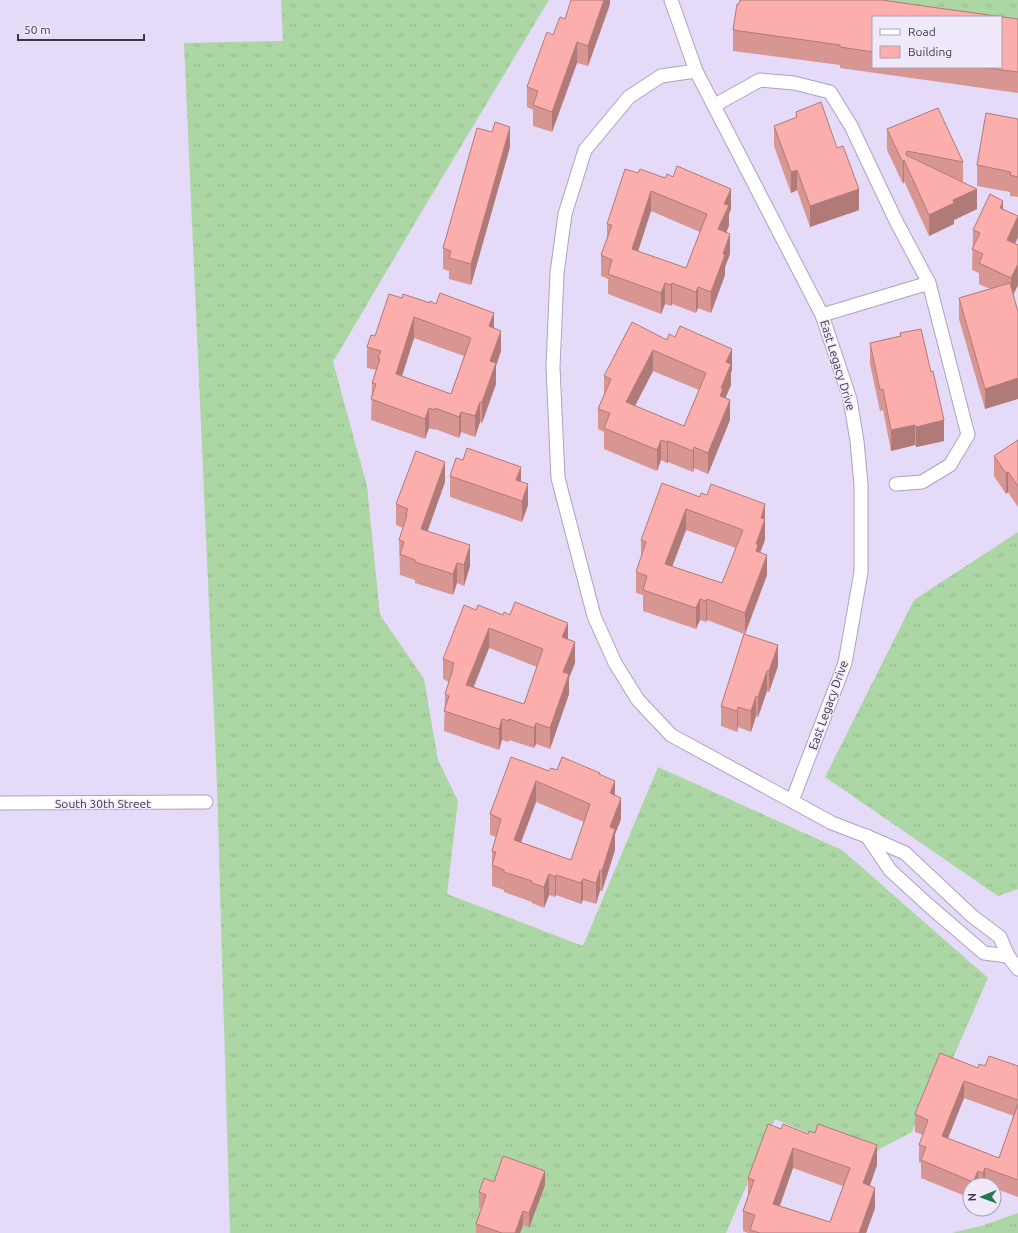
<svg xmlns="http://www.w3.org/2000/svg" width="1018" height="1233" font-family="Ubuntu,sans-serif">
	<style>
		.grass { fill: url(#grass-tufts) }
		.lines { fill: none; stroke-linecap: round; stroke-linejoin: round }
		.street-casing { stroke: #aea3bf; stroke-width: 15 }
		.street { stroke: #fff; stroke-width: 13 }
		.wall { fill: #d89693; fill-rule: evenodd }
		.shaded-wall { fill: #b07a78 }
		.building { fill: #fbaeab; stroke: #b07a78; fill-rule: evenodd }
		.labels { text-anchor: middle; dominant-baseline: central; stroke-width: 3; stroke-linejoin: round; paint-order: stroke }
		.street-label { font-size: 12px; fill: #3d3944; stroke: #f0e9fb }
	</style>
	<defs>
		<pattern id="grass-tufts" width="24" height="20" patternUnits="userSpaceOnUse"><rect width="24" height="20" fill="#acd6a3"/><path d="M3 7l-1-3M5 7V3M7 7l1-3M15 17l-1-3M17 17v-4M19 17l1-3" fill="none" stroke="#95b88e"/></pattern>
	</defs>
	<rect width="100%" height="100%" fill="#e5daf7"/>
	<!-- grass -->
	<g class="grass">
		<path d="M281,0H549L425,206L333,362L367,486L380,615L424,679L438,760L458,801L447,894L583,946L658,767L842,850L988,978L949,1067H937L912,1132L881,1148L870,1159L775,1119L726,1233H230L217,784L184,43L283,41Z"/>
		<path d="M809,0H1018V33L1001,17Z"/>
		<path d="M1018,532V889L998,896L825,777L914,600Z"/>
		<path d="M1018,1213V1233H952L984,1225Z"/>
	</g>
	<g class="lines">
		<!-- street casing -->
		<g class="street-casing">
			<g id="street">
				<path d="M671,0L696,71L822,315L850,399L857,441L861,485V572L845,663L792,801"/>
				<path d="M696,71L661,76L629,97L585,150L565,214L557,273L553,367L558,478L594,616L615,663L638,700L671,735L832,823L866,836L905,853L972,916L1000,937L1008,956L1018,969"/>
				<path d="M715,105L760,80L794,83L830,92L851,126L896,221L929,283L968,435L950,465L922,482L896,484"/>
				<path d="M822,315L929,283"/>
				<path d="M0,803L206,802"/>
				<path d="M867,836L890,870L927,904L984,953L1008,956"/>
			</g>
		</g>
		<!-- street -->
		<use href="#street" class="street"/>
	</g>
	<!-- wall -->
	<g class="wall">
		<path d="M610,0V4L588,66L577,63L552,132L533,126V110L527,107V87L553,35L565,19Z"/>
		<path d="M938,8L1018,19V93L840,68V65L733,51V30ZM873,17L1001,67H873Z"/>
		<path d="M796,112L859,210L810,227L797,190L791,193L774,146V126L796,118Z"/>
		<path d="M1018,119V197L1010,196V192L977,186V165Z"/>
		<path d="M887,129L963,162V182L977,209L954,220V224L929,236L904,181L903,184L887,150Z"/>
		<path d="M510,147L471,285L449,279V271L443,269V248Z"/>
		<path d="M638,173L665,178L673,177L731,209L729,214V226L726,232L730,254L725,267V275L711,313L698,308L696,313L672,304L671,306L665,304L661,314L608,294V279L601,276V255L607,238V224ZM651,211L700,232L686,268L638,251Z"/>
		<path d="M1003,209L1018,216V237L1015,244L1018,245V285L1013,295L985,409L959,319V298L990,289L979,284V273L972,270L973,230Z"/>
		<path d="M402,298L494,328L501,351L496,366V384L482,423L480,422L475,437L461,432L459,438L435,429V430L429,428L425,439L371,420L372,383L376,370L367,368V347ZM414,338L464,356L451,394L402,376Z"/>
		<path d="M900,333L944,441L916,447L915,445L891,451L883,410L880,411L870,364V343L900,336Z"/>
		<path d="M667,340L732,369L731,373V385L725,398L730,420L708,474L694,468L693,472L668,462L667,463L661,460L657,471L604,449V432L598,429V409L604,395V376ZM653,371L699,390L684,426L635,406Z"/>
		<path d="M1018,440V507L1008,492L1006,494L994,476V456Z"/>
		<path d="M463,460L521,482L528,505L522,522L450,497V476Z"/>
		<path d="M445,482L427,531L470,566L464,586L457,583L453,595L415,583V580L400,575L399,540L403,528L396,525V504Z"/>
		<path d="M700,497L765,525V540L760,552L767,575L745,634L778,666L769,692L767,691L758,717L756,716L751,732L738,727L737,732L721,726V706L744,634L707,620L706,622L700,620L696,629L643,611V595L636,593V572L641,558V540ZM686,530L736,548L722,583L672,567Z"/>
		<path d="M476,610L503,615L568,640L575,663L569,678V694L550,749L536,744L534,748L509,740V742L502,740L499,750L444,731L445,694L449,682L443,679V659ZM489,648L537,667L524,704L474,687Z"/>
		<path d="M557,770L600,774L615,795L621,819L615,834V850L602,891H600L596,904L583,900L581,904L556,895L555,897L549,895L544,908L532,903V902L504,892V890L492,886V851L496,837L490,835V814L549,771ZM536,802L584,822L571,860L521,842Z"/>
		<path d="M1018,1066V1197L994,1188V1185H970V1198L921,1178V1163L919,1162V1145L923,1135L915,1132V1114L978,1068ZM964,1098L1014,1116L999,1158L948,1138Z"/>
		<path d="M781,1129L808,1134L815,1133L877,1165L870,1186L875,1208L866,1233H748L743,1231V1211L748,1195V1178ZM793,1168L843,1186L830,1222L780,1206Z"/>
		<path d="M494,1182L545,1185L529,1228L523,1225L520,1233H476V1224L482,1208L479,1207V1192Z"/>
	</g>
	<!-- shaded-wall -->
	<g class="shaded-wall">
		<path d="M604,0H610V4L588,66V46Z"/>
		<path d="M577,42V63L552,132V112Z"/>
		<path d="M510,127V147L471,285V264Z"/>
		<path d="M904,160V181L903,184V163Z"/>
		<path d="M797,170V190L791,193V172Z"/>
		<path d="M731,189V209L729,214V226L718,250V229L724,204Z"/>
		<path d="M859,189V210L810,227V206Z"/>
		<path d="M977,189V209L954,220V224L929,236V215L953,200Z"/>
		<path d="M651,191V211L632,270V249Z"/>
		<path d="M1003,201V221L1000,208Z"/>
		<path d="M1018,217V237L1007,261V240Z"/>
		<path d="M730,234V254L725,267V275L711,313V292L723,254Z"/>
		<path d="M1018,264V285L1011,299V278Z"/>
		<path d="M665,283V304L661,314V293Z"/>
		<path d="M672,283V304L671,306V285Z"/>
		<path d="M698,287V308L696,313V292Z"/>
		<path d="M494,313V334L489,326Z"/>
		<path d="M414,317V338L396,395V374Z"/>
		<path d="M501,331V351L496,366V384L482,423V402L490,361Z"/>
		<path d="M732,349V369L731,373V385L723,404L720,396L721,388L726,362Z"/>
		<path d="M653,350V371L626,423V402Z"/>
		<path d="M1018,378V399L985,409V389Z"/>
		<path d="M730,400V420L708,474V453Z"/>
		<path d="M480,402V422L475,437V416Z"/>
		<path d="M429,408V428L425,439V419Z"/>
		<path d="M461,412V432L459,438V417Z"/>
		<path d="M944,420V441L916,447V427Z"/>
		<path d="M915,425V445L891,451V430Z"/>
		<path d="M661,440V460L657,471V450Z"/>
		<path d="M668,441V462L667,463V442Z"/>
		<path d="M694,447V468L693,472V451Z"/>
		<path d="M445,462V482L421,550V529Z"/>
		<path d="M521,467V487L516,480Z"/>
		<path d="M1008,472V492L1006,494V473Z"/>
		<path d="M528,484V505L522,522V501Z"/>
		<path d="M765,504V540L758,558L756,571V544L761,518Z"/>
		<path d="M686,509V530L665,585V564Z"/>
		<path d="M470,545V566L464,586V565Z"/>
		<path d="M767,555V575L745,634V613Z"/>
		<path d="M457,563V583L453,595V574Z"/>
		<path d="M700,599V620L696,629V608Z"/>
		<path d="M707,599V620L706,622V601Z"/>
		<path d="M568,623V644L562,637Z"/>
		<path d="M489,628V648L466,705V685Z"/>
		<path d="M575,642V663L569,678V694L550,749V728L563,672Z"/>
		<path d="M778,645V666L769,692V671Z"/>
		<path d="M767,671V691L758,717V697Z"/>
		<path d="M756,696V716L751,732V711Z"/>
		<path d="M738,707V727L737,732V711Z"/>
		<path d="M502,719V740L499,750V729Z"/>
		<path d="M536,723V744L534,748V728Z"/>
		<path d="M536,781V802L514,861V840Z"/>
		<path d="M615,781V801L610,793Z"/>
		<path d="M621,798V819L615,834V850L602,891V871L610,827Z"/>
		<path d="M600,870V891L596,904V883Z"/>
		<path d="M549,874V895L544,908V887Z"/>
		<path d="M556,875V895L555,897V877Z"/>
		<path d="M583,879V900L581,904V883Z"/>
		<path d="M964,1081V1098L942,1153V1136Z"/>
		<path d="M877,1145V1165L863,1204V1183Z"/>
		<path d="M793,1148V1168L773,1224V1204Z"/>
		<path d="M985,1168V1185H983V1173Z"/>
		<path d="M545,1171V1185L529,1228V1213Z"/>
		<path d="M978,1171V1185H973V1182Z"/>
		<path d="M875,1188V1208L866,1233H859Z"/>
		<path d="M523,1211V1225L520,1233H515Z"/>
	</g>
	<!-- building -->
	<g class="building">
		<path d="M571,0H604L588,46L577,42L552,112L533,105L538,91L527,87L547,32L553,35L560,17L565,19Z"/>
		<path d="M740,0H882L938,8L1018,19V72L979,67H1001V17H873V52L840,47V45L733,30L737,4H739Z"/>
		<path d="M821,102L837,148L843,146L859,189L810,206L797,170L791,172L774,126L797,117L796,112Z"/>
		<path d="M938,108L963,162L907,151L906,155L977,189L953,200L954,203L929,215L904,160L903,163L887,129Z"/>
		<path d="M986,113L1018,119V177L1010,175L1011,172L977,165Z"/>
		<path d="M495,122L510,127L471,264L449,258L451,251L443,248L477,128L492,132Z"/>
		<path d="M677,166L731,189L724,204L729,205L718,229L730,234L723,254L725,255L711,292L698,287L696,292L672,283L671,285L665,283L661,293L608,274L612,260L601,255L612,225L607,224L625,169L638,173L640,169L665,178L667,174L673,177ZM651,191L707,214L686,268L632,249Z"/>
		<path d="M990,194L1003,201L1000,208L1018,216L1007,240L1018,245V264L1011,278L979,263L983,254L972,249L980,233L973,230Z"/>
		<path d="M1010,283L1018,312V378L985,389L959,298Z"/>
		<path d="M440,293L494,313L489,326L501,331L490,361L496,363L482,402H480L475,416L461,412L459,417L435,408V410L429,408L425,419L371,399L376,384L372,383L380,359L378,358L381,351L367,347L371,335L375,336L389,294L402,298L403,294L430,303V301L436,304ZM414,317L471,338L451,394L396,374Z"/>
		<path d="M632,322L667,340L669,334L675,337L680,326L732,349L726,362L731,364L721,388L723,389L720,396L730,400L708,453L694,447L693,451L668,441L667,442L661,440L657,450L604,428L610,413L598,409L611,379L604,376ZM653,350L706,373L684,426L626,402Z"/>
		<path d="M921,329L931,372L933,371L944,420L916,427L915,425L891,430L883,389L880,390L870,343L901,336L900,333Z"/>
		<path d="M1018,440V486L1008,472L1006,473L994,456Z"/>
		<path d="M467,448L521,467L516,480L528,484L522,501L450,476L456,458L463,460Z"/>
		<path d="M416,451L445,462L421,529L470,545L464,565L457,563L453,574L415,562V560L400,554L404,542L399,540L407,515L406,514L408,509L396,504Z"/>
		<path d="M662,483L700,497L701,493L707,495L711,484L765,504L761,518L765,519L756,544L758,545L756,551L767,555L745,613L707,599L706,601L700,599L696,608L643,590L647,576L636,572L646,542L641,540ZM686,509L743,530L722,583L665,564Z"/>
		<path d="M515,602L568,623L562,637L575,642L563,672L569,674L550,728L536,723L534,728L509,719V721L502,719L499,729L444,711L449,696L445,694L453,669H452L454,663L443,659L464,605L476,610L478,605L503,615L504,612L510,615ZM489,628L543,649L524,704L466,685Z"/>
		<path d="M744,634L778,645L769,671H767L758,697L756,696L751,711L738,707L737,711L721,706Z"/>
		<path d="M511,757L549,771L551,768L557,770L562,757L600,773L599,774L615,781L610,793L621,798L610,827L615,829L602,871L600,870L596,883L583,879L581,883L556,875L555,877L549,874L544,887L532,883V881L504,872V870L492,865L496,852L492,851L501,819L490,814ZM536,781L590,804L571,860L514,840Z"/>
		<path d="M940,1053L978,1068L979,1064L985,1066L989,1056L1018,1066V1100L964,1081L942,1136L999,1158L1018,1104V1180L985,1168L983,1173L978,1171L973,1182L921,1160L926,1147L919,1145L928,1120L915,1114Z"/>
		<path d="M768,1124L781,1129L783,1124L808,1134L809,1131L815,1133L818,1124L877,1145L863,1183L875,1188L859,1233H760L750,1230L755,1215L743,1211L754,1180L748,1178ZM793,1148L850,1168L830,1222L773,1204Z"/>
		<path d="M503,1156L545,1171L529,1213L523,1211L515,1233H502L476,1224L486,1195L479,1192L484,1178L494,1182Z"/>
	</g>
	<g class="labels">
		<!-- street labels -->
		<g class="street-label">
			<text transform="translate(838 365) rotate(73)">East Legacy Drive</text>
			<text transform="translate(828 705) rotate(-70)">East Legacy Drive</text>
			<text x="103" y="803">South 30th Street</text>
		</g>
	</g>
	<!-- legend -->
	<rect x="872" y="16" width="130" height="52" fill="#f0e9fb" stroke="#a8a3b2"/>
	<rect x="880" y="29" width="20" height="6" fill="#ffffff" stroke="#a8a3b2"/>
	<text x="908" y="36" font-size="12" fill="#3d3944">Road</text>
	<rect x="880" y="46" width="20" height="12" fill="#fbaeab" stroke="#a8a3b2"/>
	<text x="908" y="56" font-size="12" fill="#3d3944">Building</text>
	<!-- north arrow -->
	<g transform="translate(982 1197) rotate(269)"><circle r="19" fill="#f0e9fb" stroke="#a8a3b2"/>
	<path d="M0-3L7 15L0 10L-7 15Z" fill="#267b4e"/>
	<text y="-6" font-size="11" font-weight="bold" text-anchor="middle" fill="#3d3944">N</text>
	</g>
	<!-- scale -->
	<path d="M18 34v6h126v-6" fill="none" stroke="#3d3944" stroke-width="2"/>
	<text x="24" y="34" font-size="12" fill="#3d3944" stroke="#f0e9fb" stroke-width="3" paint-order="stroke">50 m</text>
</svg>
